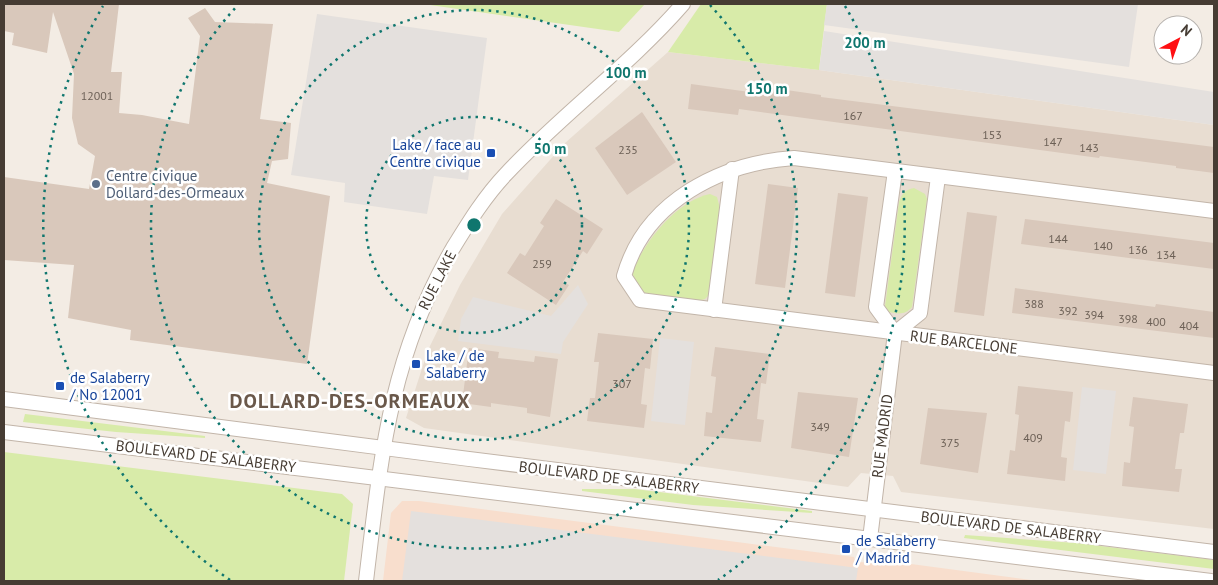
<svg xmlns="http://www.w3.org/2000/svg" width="1218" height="585" font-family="'PT Sans',sans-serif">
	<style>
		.residential { fill: #e8ddd1 }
		.commercial { fill: #f8decd }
		.green { fill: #d8eba9 }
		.parking { fill: #e4e0dd }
		.building { fill: #d9c8bb }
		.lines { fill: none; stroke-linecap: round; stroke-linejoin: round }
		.minor-casing { stroke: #c2b5a9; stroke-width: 16 }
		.minor { stroke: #fff; stroke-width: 14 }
		.ring { fill: none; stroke: #0f766e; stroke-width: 2.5; stroke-dasharray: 2.5 5 }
		.transit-dot { fill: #1a4fb4; stroke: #fff; stroke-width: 2 }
		.service-dot { fill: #5c6f8a; stroke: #fff; stroke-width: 2 }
		.labels { text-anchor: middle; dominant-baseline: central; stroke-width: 5; stroke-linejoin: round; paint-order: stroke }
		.number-label { font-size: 12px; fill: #6b5f55 }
		.transit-label { font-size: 15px; fill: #164399; stroke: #fff; text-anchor: start }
		.service-label { font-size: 15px; fill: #4e5e75; stroke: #fff; text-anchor: start }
		.street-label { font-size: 15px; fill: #463c33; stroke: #fff }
		.district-label { font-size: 20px; font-weight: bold; letter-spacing: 1px; fill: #6a584a; stroke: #fff }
		.centre { fill: #0f766e; stroke: #fff; stroke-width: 2.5 }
		.ring-label { font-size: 15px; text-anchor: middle; font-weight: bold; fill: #0f766e; stroke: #fff; stroke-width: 5; stroke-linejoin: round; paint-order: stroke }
	</style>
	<rect width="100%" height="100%" fill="#f3ece4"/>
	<!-- residential -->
	<path class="residential" d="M668,52L819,70L1214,125V529L901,492L893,476L861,473L848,487L424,428L406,418L428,350L460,285L502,214L565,143Z"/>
	<!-- commercial -->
	<path class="commercial" d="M402,501H419L854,557L855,561L880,565L881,560L1039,581H383L391,513Z"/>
	<!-- green -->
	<g class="green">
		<path d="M423,4H645L619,32Z"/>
		<path d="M701,4H827L819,70L668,52Z"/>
		<path d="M914,188L925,194L927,199L912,307C905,315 899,314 889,312L885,306L899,202C902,193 905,190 914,188Z"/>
		<path d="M710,194L717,197L721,212L710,294L705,299L698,301L647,294L641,290L632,273C644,242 676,201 710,194Z"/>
		<path d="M25,414L205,436V438L116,432L23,422Z"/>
		<path d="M4,452L342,494L353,504L344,581H4Z"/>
		<path d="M582,489H635L812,511V513L693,505L582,491Z"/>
		<path d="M965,535L1076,543L1207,559L1214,560V569L964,538Z"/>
	</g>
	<!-- parking -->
	<g class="parking">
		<path d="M827,4H1138L1129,67L824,25Z"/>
		<path d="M317,14L487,38L468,180L434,176L427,214L344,202L345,183L291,175Z"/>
		<path d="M824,31L1214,92V125L819,70Z"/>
		<path d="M578,285L588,304L563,342L561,354L458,341L461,319L473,297L551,316Z"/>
		<path d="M660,338L694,342L685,425L651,421Z"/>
		<path d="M1082,387L1116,391L1106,474L1073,470Z"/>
		<path d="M411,511L858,568L856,581H402Z"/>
	</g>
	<!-- building -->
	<g class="building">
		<path d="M4,4H119L111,72H122L119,113L142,115L189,124L200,36L188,18L205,8L215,22L273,24L260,119L291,123L288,159L272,161L267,183L330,196L307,364L130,340L131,330L68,318L74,265L4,260V177L89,189L95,156L78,144L72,118L74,74L53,12L47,53L12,45L14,33L4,31Z"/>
		<path d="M691,84L757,93L758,86L821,95V97L1214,147V173L1176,168V166L1100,156L1099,158L739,109L738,115L688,109Z"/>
		<path d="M642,112L676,162L627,195L595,148Z"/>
		<path d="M768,184L798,188L785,288L755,284Z"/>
		<path d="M838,193L868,197L855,297L825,293Z"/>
		<path d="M556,199L603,229L587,254L583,251L563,282L569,285L556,305L507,273L520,253L525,256L544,226L540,223Z"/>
		<path d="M967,212L997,216L984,316L954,312Z"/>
		<path d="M1025,219L1214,243V269L1021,244Z"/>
		<path d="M1015,288L1155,307L1156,304L1214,312V338L1012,313Z"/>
		<path d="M598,333L653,339L650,369L645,368L641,404L647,405L644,428L587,421L590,398H595L599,362H594Z"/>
		<path d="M715,347L770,354L766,384L761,383L757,419L764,420L761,442L704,436L706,412L712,413L716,377L711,376Z"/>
		<path d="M469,348L499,352L498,358L534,362L535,356L558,359L550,417L527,413V408L491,403V407L462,403Z"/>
		<path d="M1018,386L1073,392L1070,422L1065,421L1061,457L1067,458L1065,481L1007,474L1010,450L1015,451L1019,415L1015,414Z"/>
		<path d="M798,392L858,398L849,457L791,448Z"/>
		<path d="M1133,397L1188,404L1184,433H1180L1175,469H1182L1179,492L1122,486L1124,462L1130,463L1134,427L1129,426Z"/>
		<path d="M928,408L987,413L978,473L920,464Z"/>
	</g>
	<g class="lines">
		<!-- minor casing -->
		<g class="minor-casing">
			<g id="minor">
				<path d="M1214,211L794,158C721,163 645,201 624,276L640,300L1214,373"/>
				<path d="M714,310L732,169"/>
				<path d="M895,333L920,313L938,177"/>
				<path d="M4,399C407,452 811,502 1214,552"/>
				<path d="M4,432L1211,581"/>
				<path d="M870,539L895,333L876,307L895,171"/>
				<path d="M366,581C381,457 389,359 453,248C469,222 485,196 506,174C562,114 629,66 683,4"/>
			</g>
		</g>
		<!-- minor -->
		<use href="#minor" class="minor"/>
	</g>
	<!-- distance rings -->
	<g class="ring">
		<circle cx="474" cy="225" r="108"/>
		<circle cx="474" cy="225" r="215"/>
		<path d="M710 5A323 323 0 1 1 238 5"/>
		<path d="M230 580A431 431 0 0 1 103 6M845 6A431 431 0 0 1 718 580"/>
	</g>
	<!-- markers -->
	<g class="transit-dot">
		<rect x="486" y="148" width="10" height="10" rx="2.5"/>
		<rect x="411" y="359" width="10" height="10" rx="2.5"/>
		<rect x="55" y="381" width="10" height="10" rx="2.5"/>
		<rect x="841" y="544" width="10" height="10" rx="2.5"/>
	</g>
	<circle class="service-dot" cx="96" cy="184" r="5"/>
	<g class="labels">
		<!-- number labels -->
		<g class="number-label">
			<text x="97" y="95">12001</text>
			<text x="853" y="115">167</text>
			<text x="992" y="134">153</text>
			<text x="1053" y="141">147</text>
			<text x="1089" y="147">143</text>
			<text x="628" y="149">235</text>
			<text x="1058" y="238">144</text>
			<text x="1103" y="245">140</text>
			<text x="1138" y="249">136</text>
			<text x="1166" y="254">134</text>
			<text x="542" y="263">259</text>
			<text x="1034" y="303">388</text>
			<text x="1068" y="310">392</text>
			<text x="1094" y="314">394</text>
			<text x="1128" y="318">398</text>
			<text x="1156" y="321">400</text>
			<text x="1189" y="325">404</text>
			<text x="622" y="383">307</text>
			<text x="820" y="426">349</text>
			<text x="1033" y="437">409</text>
			<text x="950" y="442">375</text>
		</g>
		<!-- transit labels -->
		<g class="transit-label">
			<text x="481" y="144" text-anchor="end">Lake / face au<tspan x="481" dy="17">Centre civique</tspan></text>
			<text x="426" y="355">Lake / de<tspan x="426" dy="17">Salaberry</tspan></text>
			<text x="70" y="377">de Salaberry<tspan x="70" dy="17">/ No 12001</tspan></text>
			<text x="856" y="540">de Salaberry<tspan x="856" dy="17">/ Madrid</tspan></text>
		</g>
		<!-- service labels -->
		<g class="service-label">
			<text x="106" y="175">Centre civique<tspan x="106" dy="17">Dollard-des-Ormeaux</tspan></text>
		</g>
		<!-- street labels -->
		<g class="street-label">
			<text transform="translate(437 280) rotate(-63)">RUE LAKE</text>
			<text transform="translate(964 342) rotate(7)">RUE BARCELONE</text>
			<text transform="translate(882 436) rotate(-83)">RUE MADRID</text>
			<text transform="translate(206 456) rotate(7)">BOULEVARD DE SALABERRY</text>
			<text transform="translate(609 477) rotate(7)">BOULEVARD DE SALABERRY</text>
			<text transform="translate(1011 527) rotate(7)">BOULEVARD DE SALABERRY</text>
		</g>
		<!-- district labels -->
		<g class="district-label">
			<text x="350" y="401">DOLLARD-DES-ORMEAUX</text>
		</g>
	</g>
	<circle cx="474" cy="225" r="8" class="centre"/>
	<g class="ring-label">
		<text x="865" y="48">200 m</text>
		<text x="626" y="78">100 m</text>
		<text x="767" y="94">150 m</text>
		<text x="550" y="154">50 m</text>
	</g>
	<!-- border -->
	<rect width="1218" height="585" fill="none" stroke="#463c33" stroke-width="10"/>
	<!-- north arrow -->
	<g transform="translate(1178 40) rotate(41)"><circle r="24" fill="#ffffff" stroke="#b5b1ad"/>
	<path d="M0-4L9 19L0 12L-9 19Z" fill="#ff0f12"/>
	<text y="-8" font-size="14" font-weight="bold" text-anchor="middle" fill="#463c33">N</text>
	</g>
</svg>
